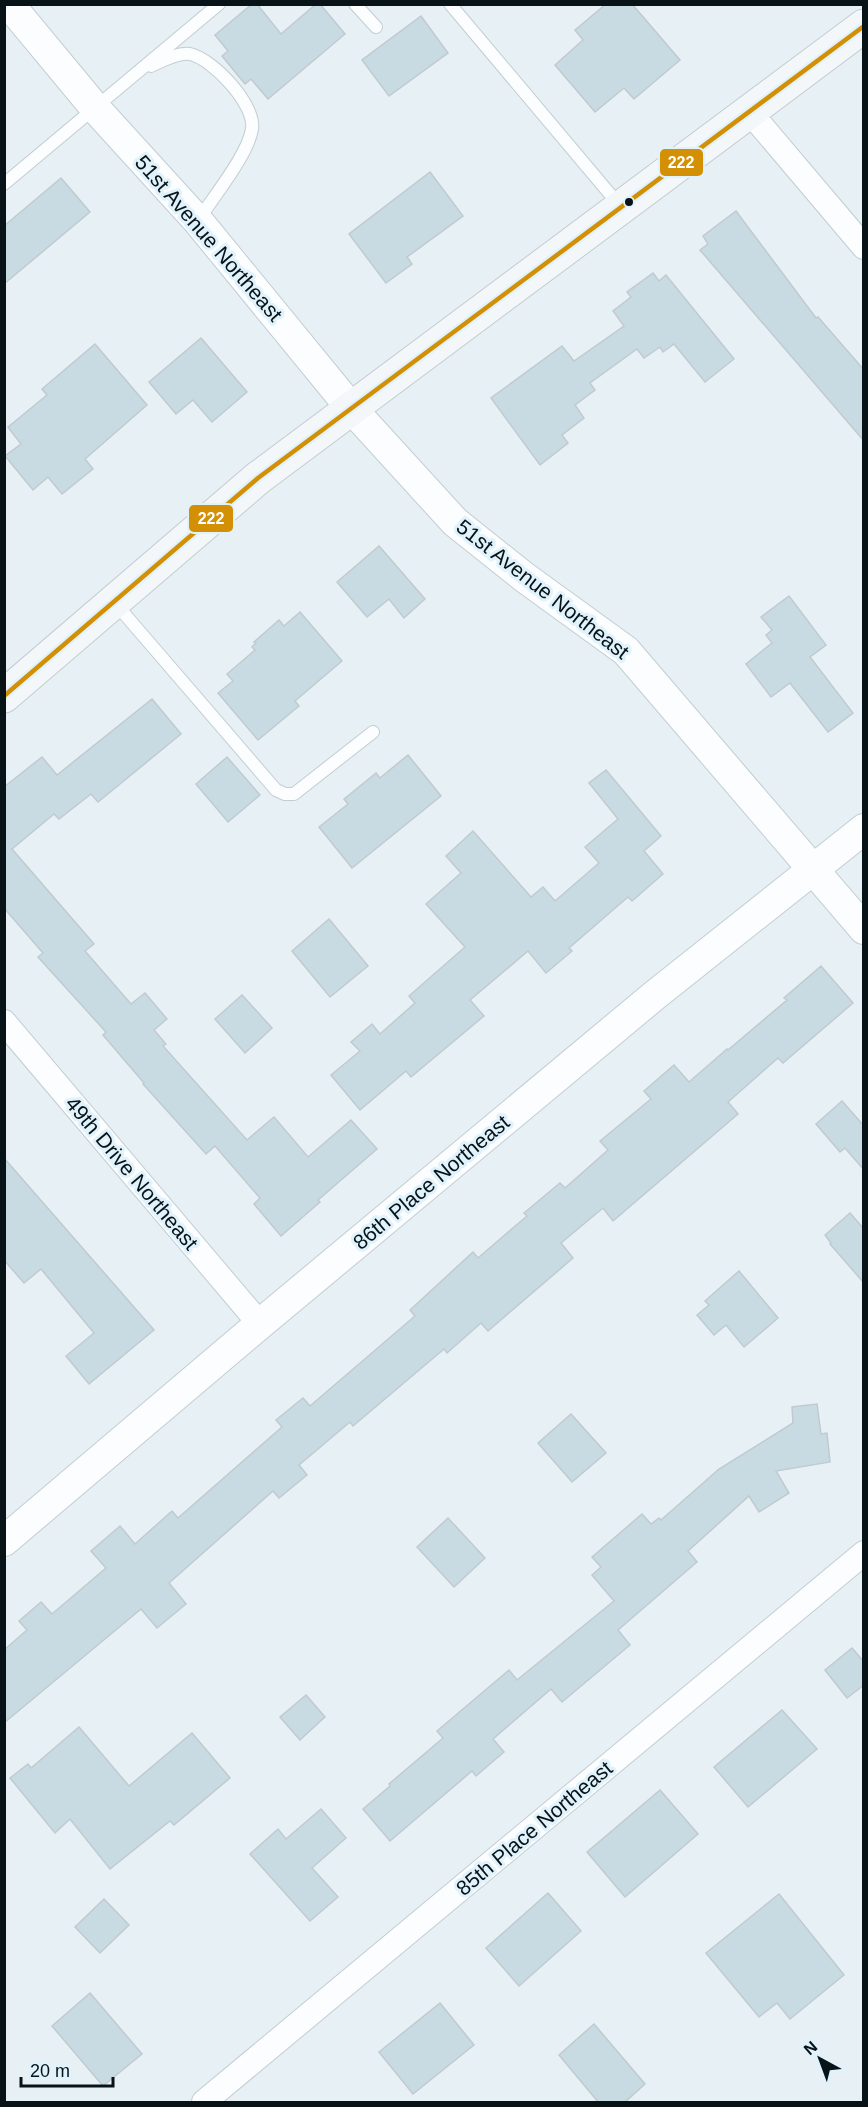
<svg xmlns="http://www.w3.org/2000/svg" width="868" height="2107" font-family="Helvetica,sans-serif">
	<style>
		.building { fill: #c8dbe3; stroke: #c0cacf; stroke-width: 1.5 }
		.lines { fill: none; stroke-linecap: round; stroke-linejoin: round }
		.service-casing { stroke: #c3cdd2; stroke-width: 14 }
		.minor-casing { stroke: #c3cdd2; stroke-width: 26 }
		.tertiary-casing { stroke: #c3cdd2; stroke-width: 32 }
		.secondary-casing { stroke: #c3cdd2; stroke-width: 35 }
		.service { stroke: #fbfdfe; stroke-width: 12 }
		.minor { stroke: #fbfdfe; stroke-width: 24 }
		.tertiary { stroke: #fbfdfe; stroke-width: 30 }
		.secondary { stroke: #f3f7f9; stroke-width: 33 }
		.bus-1-casing { stroke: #e0f2fb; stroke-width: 9 }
		.bus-1 { stroke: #d39004; stroke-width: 4.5 }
		.bus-dot { fill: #081318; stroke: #e0f2fb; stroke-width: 2 }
		.labels { text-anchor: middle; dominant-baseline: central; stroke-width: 6; stroke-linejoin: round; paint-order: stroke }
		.street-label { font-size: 21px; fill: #081318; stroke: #e0f2fb }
		.line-badge { stroke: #e0f2fb; stroke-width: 2 }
		.badge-label { font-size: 16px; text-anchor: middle; font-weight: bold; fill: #fff }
	</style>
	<rect width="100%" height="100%" fill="#e6f0f5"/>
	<!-- building -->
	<g class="building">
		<path d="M252,4H257L281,34L316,4H320L345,34L268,99L251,79L245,84L222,56L228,51L215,35Z"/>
		<path d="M606,4H632L680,60L634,99L624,88L595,112L555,65L583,40L575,30Z"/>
		<path d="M421,16L448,53L389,96L362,60Z"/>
		<path d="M430,172L463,216L407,257L412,264L386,283L349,234Z"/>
		<path d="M61,178L90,212L4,284V226Z"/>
		<path d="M736,211L816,318L818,317L864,370V441L700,250L708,244L703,236Z"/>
		<path d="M653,273L659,281L666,275L734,359L705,382L674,344L663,352L660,347L644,358L637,349L590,383L595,390L575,405L584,418L562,435L568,443L540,465L491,398L562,346L574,361L624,326L613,311L631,297L627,292Z"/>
		<path d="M201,338L247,392L212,422L193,400L176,414L149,382Z"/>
		<path d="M95,344L147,405L85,459L93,469L62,494L48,477L33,490L5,456L21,444L8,427L47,395L42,389Z"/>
		<path d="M379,546L425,599L404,618L389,599L367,617L337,582Z"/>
		<path d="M789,596L826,645L810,657L853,713L828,732L790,683L771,697L746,664L772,643L766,635L772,630L761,617Z"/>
		<path d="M300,612L342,661L295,701L299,706L258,740L218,693L233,681L227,674L255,650L252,647L256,643L254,642L279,620L284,626Z"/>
		<path d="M152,699L181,734L98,802L91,794L59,819L54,814L12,849L94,944L85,951L131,1004L145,993L167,1019L154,1030L166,1044L163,1046L247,1140L274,1117L308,1157L351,1120L377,1149L318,1200L320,1202L281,1236L254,1204L260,1198L215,1146L206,1154L143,1084L144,1083L103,1035L106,1032L38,957L43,953L4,908V787L42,757L57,775Z"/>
		<path d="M408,755L441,796L352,868L319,827L348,804L344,799L376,773L380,778Z"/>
		<path d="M227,757L260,795L228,822L196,784Z"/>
		<path d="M606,770L661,836L644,851L663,874L632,901L628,897L569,948L572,951L546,973L528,951L470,1000L484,1016L411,1077L406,1071L360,1110L331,1075L360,1051L351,1042L372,1024L380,1034L415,1003L409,996L465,947L426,904L461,873L446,856L473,831L531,897L543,887L555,901L599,863L585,847L618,819L589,783Z"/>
		<path d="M329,919L368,966L330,997L292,951Z"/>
		<path d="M821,966L853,1003L783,1063L778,1058L728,1102L738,1114L613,1221L603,1208L561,1243L573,1258L488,1331L481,1323L447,1353L444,1349L353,1426L350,1422L299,1465L307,1475L279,1498L273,1491L169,1583L186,1604L157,1628L141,1609L4,1723V1650L27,1630L19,1621L41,1602L52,1614L106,1568L91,1551L120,1526L135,1544L172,1511L178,1518L282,1427L276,1420L303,1398L310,1406L415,1316L410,1310L473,1252L478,1258L527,1216L524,1213L560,1183L565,1188L608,1150L600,1141L651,1099L644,1091L674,1065L689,1082L727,1049L728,1050L787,1000L784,998Z"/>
		<path d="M242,995L272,1028L245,1053L215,1019Z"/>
		<path d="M842,1101L864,1126V1170L845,1148L840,1152L816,1124Z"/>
		<path d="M4,1158L154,1330L89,1384L66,1356L94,1333L41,1269L24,1283L4,1260Z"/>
		<path d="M850,1213L864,1229V1283L830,1244L831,1243L825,1235Z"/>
		<path d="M739,1271L778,1318L744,1347L726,1325L714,1335L697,1315L709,1305L705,1301Z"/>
		<path d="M817,1404L821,1434L827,1433L830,1462L776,1471L789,1493L759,1512L749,1496L688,1551L697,1562L618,1630L630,1645L562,1702L551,1689L493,1739L504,1752L476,1776L472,1771L390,1841L363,1809L390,1786L389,1784L443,1738L437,1731L509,1670L517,1680L614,1601L592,1575L601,1567L592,1557L642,1514L651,1524L659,1518L661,1520L719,1469L793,1423L792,1407Z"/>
		<path d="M571,1414L606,1453L572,1482L538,1443Z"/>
		<path d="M448,1518L485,1558L454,1587L417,1547Z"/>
		<path d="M852,1648L864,1662V1685L847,1698L825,1670Z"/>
		<path d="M306,1695L325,1717L300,1740L280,1717Z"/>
		<path d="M782,1710L817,1749L748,1807L714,1767Z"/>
		<path d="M79,1727L129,1786L192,1733L230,1778L174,1825L170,1821L110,1869L70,1819L55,1833L10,1778L28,1764L31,1768Z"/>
		<path d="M660,1790L698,1834L625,1897L587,1852Z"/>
		<path d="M321,1809L346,1838L312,1868L338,1897L310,1921L250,1854L278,1829L286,1839Z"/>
		<path d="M548,1893L581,1931L519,1986L486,1948Z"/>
		<path d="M779,1894L844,1975L790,2019L777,2003L759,2017L706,1953Z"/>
		<path d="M104,1899L129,1925L100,1953L75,1927Z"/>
		<path d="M90,1993L142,2054L103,2086L52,2026Z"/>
		<path d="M440,2003L474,2045L413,2094L379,2052Z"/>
		<path d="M594,2024L645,2084L624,2103H599L559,2055Z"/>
	</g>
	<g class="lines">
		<!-- service casing -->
		<g class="service-casing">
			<g id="service">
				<path d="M355,4L376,27"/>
				<path d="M450,4L620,206"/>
				<path d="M151,66C162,61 178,52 190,54C213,59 256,105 252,129C248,155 213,197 198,221"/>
				<path d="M4,184L219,4"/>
				<path d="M115,603L276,790L285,794H294L373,732"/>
			</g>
		</g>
		<!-- minor casing -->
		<g class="minor-casing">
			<g id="minor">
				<path d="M748,110L864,247"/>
				<path d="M4,1022L260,1324"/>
				<path d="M204,2102L864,1553"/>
			</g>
		</g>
		<!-- tertiary casing -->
		<g class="tertiary-casing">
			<g id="tertiary">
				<path d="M9,4L96,109L198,221L351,408L455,522L524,577L626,651L864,929"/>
				<path d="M4,1541L260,1324L655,995L864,829"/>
			</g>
		</g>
		<!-- secondary casing -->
		<g class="secondary-casing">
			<path id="secondary" d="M4,696L258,478L864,26"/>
		</g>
		<!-- service -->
		<use href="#service" class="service"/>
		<!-- minor -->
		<use href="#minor" class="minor"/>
		<!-- tertiary -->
		<use href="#tertiary" class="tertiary"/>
		<!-- secondary -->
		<use href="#secondary" class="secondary"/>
		<!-- bus-1 casing -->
		<g class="bus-1-casing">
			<path id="bus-1" d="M4,696L258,478L864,26"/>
		</g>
		<!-- bus-1 -->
		<use href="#bus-1" class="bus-1"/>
	</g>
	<!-- markers -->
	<circle class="bus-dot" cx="629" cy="202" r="5"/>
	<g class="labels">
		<!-- street labels -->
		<g class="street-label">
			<text transform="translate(209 238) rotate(49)">51st Avenue Northeast</text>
			<text transform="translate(543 589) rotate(38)">51st Avenue Northeast</text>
			<text transform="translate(132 1173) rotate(50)">49th Drive Northeast</text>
			<text transform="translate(431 1182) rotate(-40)">86th Place Northeast</text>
			<text transform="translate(534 1828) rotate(-40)">85th Place Northeast</text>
		</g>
	</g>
	<g class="line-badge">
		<rect x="659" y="148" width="45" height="29" rx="6" fill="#d39004"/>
		<rect x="188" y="504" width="46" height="29" rx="6" fill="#d39004"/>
	</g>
	<g class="badge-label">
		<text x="681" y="168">222</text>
		<text x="211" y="524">222</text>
	</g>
	<!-- border -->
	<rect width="868" height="2107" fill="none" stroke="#081318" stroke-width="12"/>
	<!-- north arrow -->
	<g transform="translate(820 2059) rotate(319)" stroke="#e0f2fb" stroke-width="4.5" paint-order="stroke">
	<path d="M0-4.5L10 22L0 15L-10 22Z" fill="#081318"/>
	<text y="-9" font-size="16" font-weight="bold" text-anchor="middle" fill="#081318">N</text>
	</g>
	<!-- scale -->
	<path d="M21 2077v9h92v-9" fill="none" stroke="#081318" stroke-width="3"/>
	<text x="30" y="2077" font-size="18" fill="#081318" stroke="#e0f2fb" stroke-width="4.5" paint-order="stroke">20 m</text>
</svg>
